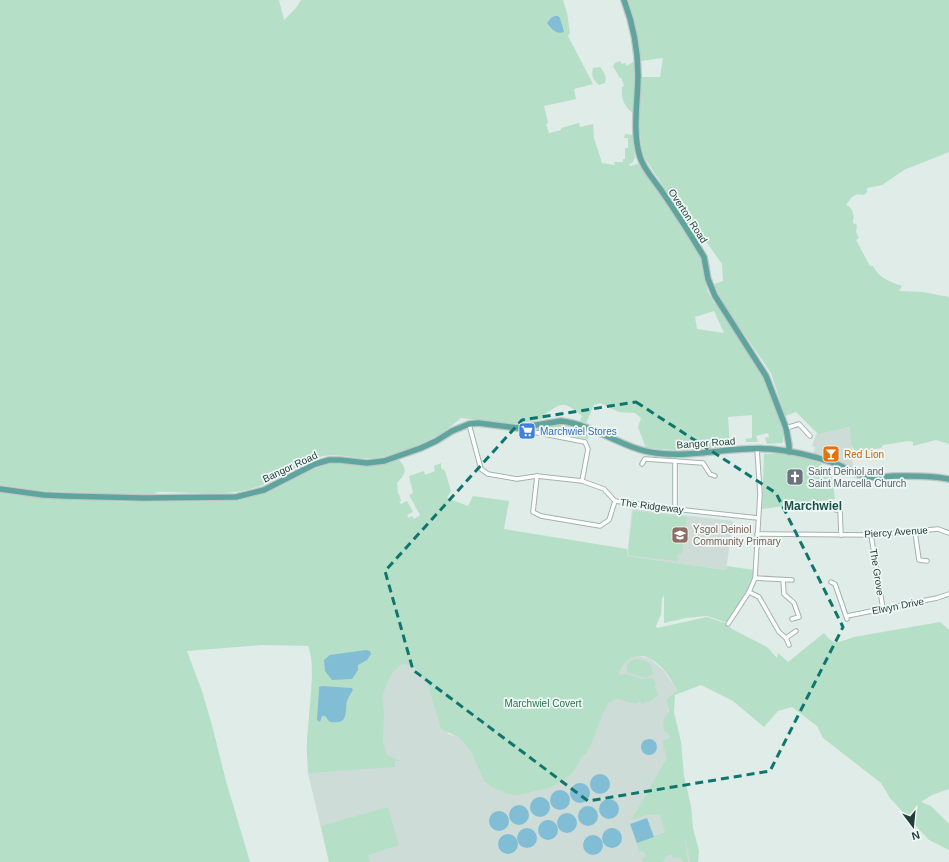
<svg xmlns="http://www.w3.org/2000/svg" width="949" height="862" font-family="Helvetica,sans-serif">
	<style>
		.built { fill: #cddcd7 }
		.green { fill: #b6dfc7; fill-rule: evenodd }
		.water { fill: #82bdd6 }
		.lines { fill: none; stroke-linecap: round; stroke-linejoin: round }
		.street-casing { stroke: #a2b4b0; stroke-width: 5.5 }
		.primary-casing { stroke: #c0c9c8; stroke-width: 8 }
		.street { stroke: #fff; stroke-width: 3.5 }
		.primary { stroke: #60a59d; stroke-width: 5.5 }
		.marked { fill: none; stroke: #0f766e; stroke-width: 3; stroke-dasharray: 8 5; stroke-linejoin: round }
		.labels { text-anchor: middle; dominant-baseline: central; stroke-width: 3.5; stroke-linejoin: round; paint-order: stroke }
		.street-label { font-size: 10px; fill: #1f3d39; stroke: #f0f8f5 }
		.shop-label { font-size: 10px; fill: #366cbe; stroke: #f0f8f5; text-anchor: start }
		.food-label { font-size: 10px; fill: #c56008; stroke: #f0f8f5; text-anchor: start }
		.worship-label { font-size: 10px; fill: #5b616d; stroke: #f0f8f5; text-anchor: start }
		.education-label { font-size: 10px; fill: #785e54; stroke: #f0f8f5; text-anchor: start }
		.park-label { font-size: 10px; fill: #267751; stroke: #f0f8f5 }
		.quarter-label { font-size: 12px; font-weight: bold; fill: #19514b; stroke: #f0f8f5 }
	</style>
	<rect width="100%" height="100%" fill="#dfece8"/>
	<!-- built -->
	<g class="built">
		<path d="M851,427L853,468L838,461L813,454L815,447L812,446L816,434Z"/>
		<path d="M632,509L733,521L726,570L627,556Z"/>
		<path d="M315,638L420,655L448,734L458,737L470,750L484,781L552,787L571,775L577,767L619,671L627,660L631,657L636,655L650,659L663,670L677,690L666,700L683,786L692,862H329L308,773L307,744Z"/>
	</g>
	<!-- green -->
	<g class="green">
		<path d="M0,0H279L284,20L296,8L301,0H563L567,13L570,33L568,36L593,84L574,89L576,99L544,106L548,123L546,124L549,133L561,130V128L579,123L580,127L593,124L594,138L602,163L615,165L614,162H623V159H625V148H628V138H624L625,134L633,135L635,158L632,163L629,164L630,166L637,164L641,166L700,253L703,273L708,292L714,303L721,309L762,371L784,426L783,443L767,444L765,438L769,437L768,433L756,436L758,441L756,442H746L745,439L752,438V415L728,417L730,447L728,448L689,451L646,448L638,427L641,418L635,413L619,412L600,403L594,405L586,423L580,421L582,416C563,401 564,402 545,414L546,418L523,423L511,424L461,418C440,436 418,448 392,454C386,456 380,458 374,458C357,460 340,453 323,456C301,461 279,480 257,487C225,498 190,491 158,492L152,495H143L45,491L0,485ZM714,311L724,333L697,329L695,317Z"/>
		<path d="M628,0H949V152L904,170L882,185L867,188C867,192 867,194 863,195C854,192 851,198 846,205C852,207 853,212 854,218L853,219V223L857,225L856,232L859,238L856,240L870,266H873C879,278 890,282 902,286L899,291L923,292L949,297V444L936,440L913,446V442L909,441L883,445L881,448L858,452C849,449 851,435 850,427L818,434L796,412L785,416L771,373L724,305L714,284L723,281L722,264L705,240L700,242L644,157C637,131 640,104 642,77H660L663,58L641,61C639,39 635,20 628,0Z"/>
		<path d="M620,61L622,64L625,63L627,66L633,62C639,71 635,102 633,113C624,107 621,98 622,87L624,86L621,77L620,78L613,66L615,63Z"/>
		<path d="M600,67C604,72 607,76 605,83L599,85C593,80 591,76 593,68Z"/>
		<path d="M565,423L590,431L588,439L532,430L533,428Z"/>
		<path d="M784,453L815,459L817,462L821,463L830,478L832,477L835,499L762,509L764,454Z"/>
		<path d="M398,459C408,469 406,473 397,483L398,494H399L401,501L399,502L401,504L407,501L413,512L407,515L409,518L412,516L414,519L420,515L409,495L413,493L409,476L424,471L425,475L435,471L434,466L441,463V468L445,471L451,491L447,498L468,506L473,496L509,501L504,529L627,549V556L726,570L727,566L754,570L751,584L728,623L707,616L686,618L664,623V595L662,599L661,614L656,626L657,628L707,617L728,624V626L732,629L767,647L777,658L778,653L788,662L824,633L829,639L834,642H839L854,637L940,622L949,630V789L932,795L921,802L931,806L949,824V850L929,840L890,798L881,783L823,738L817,726L792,707L778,711L764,727L733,701L701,685L675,695L674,712L681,742L684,776L691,806L693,828L699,851L698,862H690L684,831L688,862H683L681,857L673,858L672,855H667L663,862H643L641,858L646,856L644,851L639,852L631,825V823L638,842L665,832L660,815L658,814L649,815L648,814L633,820V817L667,758L662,741L670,738L668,733L664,731C663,723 663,718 669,712L666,700L677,690C673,684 669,675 663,669C646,651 628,650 618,675L626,674L641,679L654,678L653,679L656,684L654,686L659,695L648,702L645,701L644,704L638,702L636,704L618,699L609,702L603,713L591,744L586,754L582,756L577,767L571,775L552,787L518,795H512L494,788L484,781L470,750L458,737L441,729L427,681L420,675L418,670L413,666L403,664L397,667L390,676L382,696L384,711L383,743L387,755L400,761H395V767L308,773C308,763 306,752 307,742C308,718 317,666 308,646L262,645L187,651L202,691L213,729L226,781L250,862H0V492L48,499H100L123,502L214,501L247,498L275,488L322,465L336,462ZM322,686L352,688L353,690L347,700L346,707L327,718L325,716H322L320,718Z"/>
		<path d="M633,511L687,517L682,554L678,553L677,561L628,555Z"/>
		<path d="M634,659C644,659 653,663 653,674L646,678L627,672C625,665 630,662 634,659Z"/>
		<path d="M388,807L399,845L368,855L370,862H329L321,826Z"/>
	</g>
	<!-- water -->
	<g class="water">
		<path d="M555,16H558L560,18L564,32C557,35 551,29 547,23L551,18Z"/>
		<path d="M366,650L370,651L371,654L367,660L358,665V670L352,679L332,680L325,671L324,660L330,655Z"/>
		<path d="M322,686L352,688L353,690C351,694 348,697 347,701C345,709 348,721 338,722C328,723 330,722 325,716H322L320,722L317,720L319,690V687Z"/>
		<circle cx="649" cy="747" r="8"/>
		<circle cx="600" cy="784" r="10"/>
		<circle cx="580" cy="793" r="10"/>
		<circle cx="560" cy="800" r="10"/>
		<circle cx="540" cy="807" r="10"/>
		<circle cx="609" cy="809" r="10"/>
		<circle cx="519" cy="815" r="10"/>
		<circle cx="588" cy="816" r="10"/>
		<circle cx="499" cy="821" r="10"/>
		<circle cx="567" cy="823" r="10"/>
		<path d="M647,818L654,837L637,843L630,824Z"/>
		<circle cx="548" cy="830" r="10"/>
		<circle cx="527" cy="838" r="10"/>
		<circle cx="612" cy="838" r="10"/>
		<circle cx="508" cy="844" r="10"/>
		<circle cx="593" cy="845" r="10"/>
	</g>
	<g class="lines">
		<!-- street casing -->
		<g class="street-casing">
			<g id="street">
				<path d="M469,424L481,469L488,474L517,479L537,476L582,481L604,489L615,501L675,509L758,518"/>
				<path d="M786,428L799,424L810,436"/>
				<path d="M533,432L585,442L588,449L582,481"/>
				<path d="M642,464L645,459L703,463L710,474L715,476"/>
				<path d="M537,476L533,512L541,516L600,526L609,520L615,501"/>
				<path d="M675,509V461"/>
				<path d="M836,510H840L841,535"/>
				<path d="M915,532L919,560L927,561"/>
				<path d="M757,534L871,535L938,529L949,533"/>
				<path d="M871,535L883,609"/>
				<path d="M755,578L792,580"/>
				<path d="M783,580L784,594L794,603L799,617L792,619"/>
				<path d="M831,582L835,584L847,619"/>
				<path d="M749,592L759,597L779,632L786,638L796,631"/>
				<path d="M847,616L937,598L949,594"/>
				<path d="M728,624L749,592L755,578L760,494L757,449"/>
				<path d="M786,638L789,645"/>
			</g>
		</g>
		<!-- primary casing -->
		<g class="primary-casing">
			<g id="primary">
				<path d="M624,0C633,24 638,49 638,75C638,100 632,132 640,157C644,170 655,181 663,193C676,212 689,232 701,252L704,257L708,279L715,296L766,376L786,428L789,445V452"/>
				<path d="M0,489L44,495L66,496L143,498L236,497L264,490L315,464L329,460H340L367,463L384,461L421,448L436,441L452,431L469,424L478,423L518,428L561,421C595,425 623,449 656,453C695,458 732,446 771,449C791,451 814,456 834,463C845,467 855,475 867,477C876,478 886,477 894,476C913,476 931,475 949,479"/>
			</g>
		</g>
		<!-- street -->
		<use href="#street" class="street"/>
		<!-- primary -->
		<use href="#primary" class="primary"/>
	</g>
	<!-- marked area -->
	<path class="marked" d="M636,402L776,493L843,627L770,771L588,801L413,670L385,571L522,420Z"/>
	<!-- icons -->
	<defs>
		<g id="supermarket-square" transform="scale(0.9)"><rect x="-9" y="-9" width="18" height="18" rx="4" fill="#3f7fe0" stroke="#f0f8f5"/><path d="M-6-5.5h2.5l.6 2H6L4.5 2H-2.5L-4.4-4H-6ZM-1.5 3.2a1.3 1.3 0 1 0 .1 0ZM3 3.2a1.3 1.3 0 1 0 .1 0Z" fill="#fff"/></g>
		<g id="bar-square" transform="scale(0.9)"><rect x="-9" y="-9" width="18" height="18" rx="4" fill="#e8710a" stroke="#f0f8f5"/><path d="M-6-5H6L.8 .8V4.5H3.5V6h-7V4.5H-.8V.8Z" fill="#fff"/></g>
		<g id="church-square" transform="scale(0.9)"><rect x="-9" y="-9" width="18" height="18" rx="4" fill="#6b7280" stroke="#f0f8f5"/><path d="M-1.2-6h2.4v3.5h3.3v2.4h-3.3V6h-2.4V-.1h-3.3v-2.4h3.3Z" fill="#fff"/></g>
		<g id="school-square" transform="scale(0.9)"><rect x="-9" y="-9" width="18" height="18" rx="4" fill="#8d6e63" stroke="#f0f8f5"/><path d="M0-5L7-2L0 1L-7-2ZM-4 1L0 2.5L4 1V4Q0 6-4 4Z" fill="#fff"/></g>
	</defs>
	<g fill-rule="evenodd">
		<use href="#supermarket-square" x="527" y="431"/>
		<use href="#bar-square" x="831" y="454"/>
		<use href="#church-square" x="795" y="477"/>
		<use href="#school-square" x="680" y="535"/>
	</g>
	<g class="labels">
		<!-- street labels -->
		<g class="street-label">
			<text transform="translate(688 216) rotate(57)">Overton Road</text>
			<text transform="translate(706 443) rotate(-4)">Bangor Road</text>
			<text transform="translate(290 467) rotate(-25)">Bangor Road</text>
			<text transform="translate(652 506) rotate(7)">The Ridgeway</text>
			<text transform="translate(896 532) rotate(-4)">Piercy Avenue</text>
			<text transform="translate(877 572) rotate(81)">The Grove</text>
			<text transform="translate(898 606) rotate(-11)">Elwyn Drive</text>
		</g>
		<!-- shop labels -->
		<g class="shop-label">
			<text x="540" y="431">Marchwiel Stores</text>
		</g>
		<!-- food labels -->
		<g class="food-label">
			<text x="844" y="454">Red Lion</text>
		</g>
		<!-- worship labels -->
		<g class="worship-label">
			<text x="808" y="471">Saint Deiniol and<tspan x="808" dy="12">Saint Marcella Church</tspan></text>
		</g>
		<!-- education labels -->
		<g class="education-label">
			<text x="693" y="529">Ysgol Deiniol<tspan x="693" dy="12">Community Primary</tspan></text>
		</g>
		<!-- park labels -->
		<g class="park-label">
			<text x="543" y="703">Marchwiel Covert</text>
		</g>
		<!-- quarter labels -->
		<g class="quarter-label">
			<text x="813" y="506">Marchwiel</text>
		</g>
	</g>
	<!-- north arrow -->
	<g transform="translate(913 826) rotate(164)" stroke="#f0f8f5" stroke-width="3" paint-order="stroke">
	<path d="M0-3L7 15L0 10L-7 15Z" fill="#1f3d39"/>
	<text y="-6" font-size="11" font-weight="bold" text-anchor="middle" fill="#1f3d39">N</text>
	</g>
</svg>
